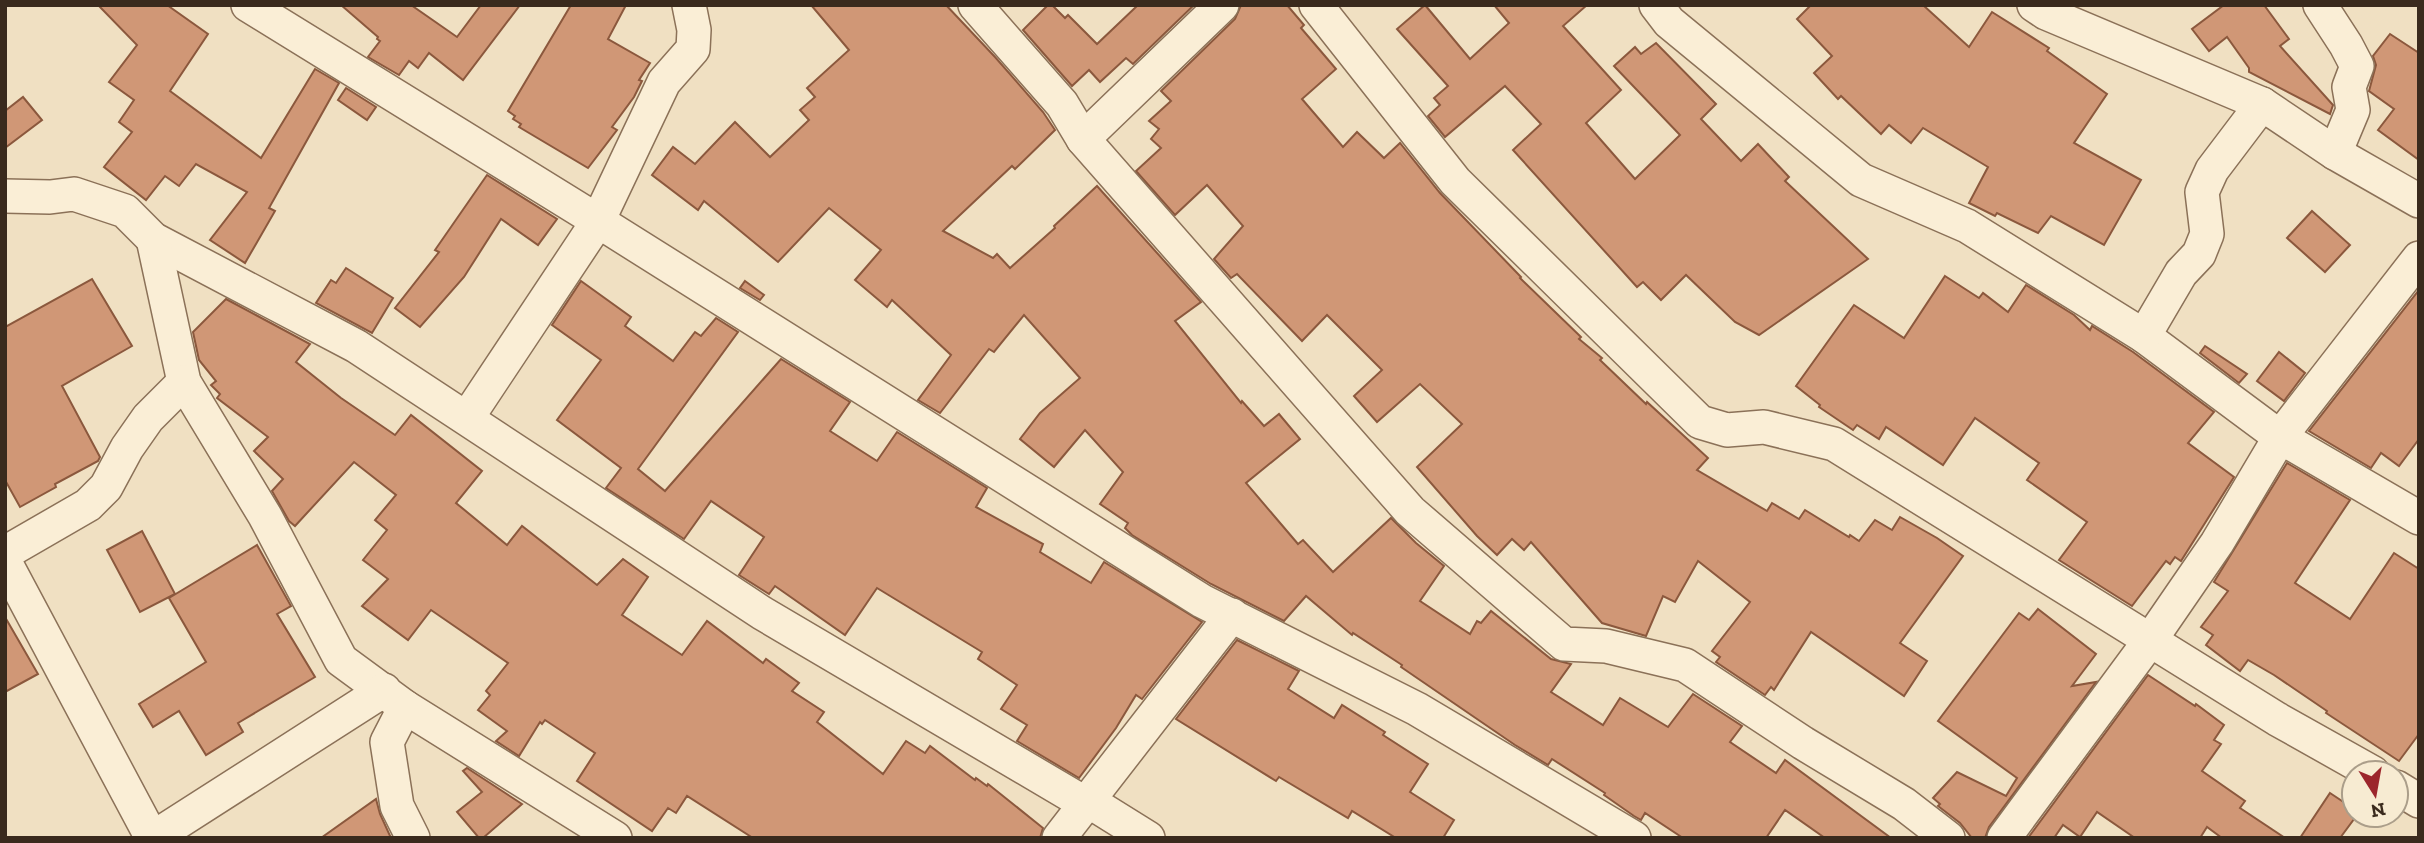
<svg xmlns="http://www.w3.org/2000/svg" width="2424" height="843" font-family="'Zilla Slab',serif">
	<style>
		.building { fill: #d09776; stroke: #8b583d; stroke-width: 2 }
		.lines { fill: none; stroke-linecap: round; stroke-linejoin: round }
		.street-casing { stroke: #8b7158; stroke-width: 36 }
		.street { stroke: #faeed6; stroke-width: 33 }
	</style>
	<rect width="100%" height="100%" fill="#f0e0c2"/>
	<!-- building -->
	<g class="building">
		<path d="M98,5H167L208,34L170,91L261,158L315,69L339,83L269,208L275,211L245,263L210,240L247,192L196,164L179,186L165,176L146,200L104,167L132,132L119,122L134,100L109,82L137,45Z"/>
		<path d="M341,5H411L457,37L481,5H520L463,80L429,53L418,68L409,61L399,75L368,57L380,41L377,39L378,37Z"/>
		<path d="M571,5H626L608,39L650,63L639,80L642,81L634,97L612,127L617,130L588,168L519,127L521,124L513,119L515,116L508,111Z"/>
		<path d="M811,5H946L995,57L1043,112L1055,130L1015,169L1012,166L943,231L993,258L997,254L1010,268L1055,228L1054,226L1097,186L1201,302L1175,321L1241,403L1242,401L1264,426L1279,414L1300,439L1246,483L1298,544L1303,540L1333,572L1391,518L1416,543L1444,566L1420,601L1470,634L1477,621L1481,623L1491,611L1551,659L1571,664L1551,692L1603,725L1620,698L1668,727L1693,694L1742,726L1730,742L1776,773L1785,760L1891,838H1825L1785,810L1766,838H1683L1645,813L1641,820L1634,816L1604,795L1605,793L1552,759L1548,765L1515,745L1401,667L1402,665L1353,633L1352,635L1306,596L1284,621L1211,584L1132,535L1125,528L1128,523L1100,504L1123,472L1085,430L1054,467L1020,439L1040,413L1080,378L1024,315L994,352L989,349L940,413L918,400L951,355L892,300L887,307L855,280L881,250L829,208L778,262L704,201L698,210L652,175L673,147L695,164L735,122L770,157L809,120L800,110L815,97L807,88L849,50Z"/>
		<path d="M1048,5H1052L1065,18L1068,15L1097,44L1138,5H1194L1133,64L1126,58L1100,82L1089,70L1072,86L1023,30Z"/>
		<path d="M1241,5H1287L1304,25L1301,28L1336,69L1302,99L1343,147L1357,132L1384,158L1400,143L1440,193L1521,277L1520,278L1581,337L1579,339L1602,358L1600,360L1646,404L1647,402L1708,458L1697,470L1767,511L1772,503L1799,519L1805,510L1849,537L1850,535L1859,541L1875,520L1892,530L1900,517L1937,538L1963,556L1900,643L1927,661L1904,696L1811,632L1774,690L1771,687L1765,695L1716,662L1720,657L1712,651L1750,602L1698,561L1675,602L1663,596L1646,636L1602,623L1531,542L1524,550L1512,539L1497,555L1477,536L1417,467L1462,424L1420,384L1377,422L1354,396L1382,370L1327,315L1302,341L1237,274L1231,278L1214,259L1243,226L1207,185L1175,215L1136,171L1161,148L1151,139L1159,129L1149,121L1171,101L1161,91L1235,19Z"/>
		<path d="M1425,5L1470,59L1509,23L1494,5H1587L1563,26L1621,90L1586,123L1635,179L1680,135L1614,66L1635,47L1641,54L1656,43L1716,104L1701,119L1741,161L1758,144L1789,177L1785,181L1868,259L1759,335L1735,322L1686,275L1661,300L1643,282L1637,287L1513,150L1541,124L1505,86L1445,137L1428,116L1440,105L1434,98L1448,86L1397,29Z"/>
		<path d="M1811,5H1923L1969,47L1992,12L2049,48L2047,51L2107,94L2074,143L2141,180L2104,245L2051,216L2038,233L1997,213L1995,216L1969,203L1988,167L1923,128L1911,143L1889,125L1881,134L1841,96L1838,99L1814,73L1832,56L1797,19Z"/>
		<path d="M2224,5H2264L2289,39L2280,46L2333,105L2330,114L2249,72V68L2227,37L2209,51L2192,29Z"/>
		<path d="M2390,34L2419,53V160L2378,130L2394,109L2369,91L2376,65L2373,56Z"/>
		<path d="M346,88L376,107L367,120L338,100Z"/>
		<path d="M23,97L42,120L5,148V111Z"/>
		<path d="M487,175L557,219L538,245L501,219L464,277L420,327L395,308L439,252L435,250Z"/>
		<path d="M2312,211L2350,245L2325,272L2287,238Z"/>
		<path d="M346,268L393,298L372,333L316,303L331,280L336,283Z"/>
		<path d="M1945,276L1979,298L1983,293L2008,312L2026,285L2074,315L2090,330L2092,326L2133,352L2214,412L2188,443L2234,477L2181,561L2175,557L2170,564L2166,561L2132,606L2059,560L2087,522L2027,480L2039,463L1975,418L1943,465L1886,427L1879,439L1857,425L1853,430L1819,407L1820,405L1796,386L1854,305L1904,338Z"/>
		<path d="M92,279L132,346L62,386L100,457L98,461L55,484L56,487L20,507L5,480V327Z"/>
		<path d="M581,281L631,317L625,326L673,361L695,332L701,336L716,318L738,332L638,469L665,491L781,359L850,402L830,431L877,461L897,432L987,488L976,507L1043,544L1040,552L1091,583L1104,562L1202,622L1142,699L1136,695L1116,728L1079,778L1017,741L1027,725L1001,709L1017,685L978,659L982,652L877,588L845,635L775,586L769,594L739,575L764,537L711,501L684,539L606,488L621,468L557,420L601,360L552,325Z"/>
		<path d="M745,281L764,295L760,300L740,288Z"/>
		<path d="M2419,290V439L2399,466L2381,453L2371,468L2309,431Z"/>
		<path d="M226,299L310,344L296,362L341,398L395,435L411,415L482,471L456,503L507,545L522,526L597,585L623,559L648,577L622,615L682,655L707,621L763,663L766,659L799,683L792,691L824,712L817,722L883,774L906,741L925,753L930,746L975,780L976,778L987,786L988,784L1043,828L1040,838H753L687,796L676,813L668,808L652,831L577,781L595,753L545,720L542,724L540,722L519,756L496,741L507,731L478,710L490,695L486,691L508,663L431,610L408,640L362,606L388,579L363,560L387,530L375,520L396,495L354,462L295,526L289,521L272,491L283,479L254,451L268,437L217,398L220,394L211,385L216,381L199,360L193,332Z"/>
		<path d="M2205,346L2247,374L2239,383L2200,353Z"/>
		<path d="M2279,352L2305,373L2284,401L2257,381Z"/>
		<path d="M2287,463L2350,500L2295,583L2350,619L2394,553L2419,569V734L2399,761L2326,713L2327,711L2274,675L2248,660L2240,671L2206,645L2213,635L2201,627L2228,591L2214,582Z"/>
		<path d="M142,531L175,594L140,612L107,550Z"/>
		<path d="M257,545L291,606L277,614L315,677L238,723L243,732L206,755L179,711L153,727L139,704L206,662L169,598Z"/>
		<path d="M2038,609L2096,654L2072,686L2096,682L1989,827L1985,838H1972L1960,823L1938,806L1940,804L1933,798L1957,772L2006,796L2017,778L1938,721L2019,613L2029,620Z"/>
		<path d="M5,617L38,674L5,692Z"/>
		<path d="M1237,640L1299,671L1288,689L1334,718L1342,705L1385,732L1383,735L1428,764L1410,792L1454,820L1443,838H1396L1352,811L1348,818L1279,777L1276,781L1176,719Z"/>
		<path d="M2148,675L2195,706L2196,704L2224,725L2214,740L2221,744L2202,771L2245,801L2240,808L2285,838H2222L2207,827L2200,838H2135L2097,812L2080,837L2063,825L2054,838H2028Z"/>
		<path d="M467,768L522,804L483,838H479L457,812L482,792L463,771Z"/>
		<path d="M2330,793L2354,809V815H2357L2340,838H2300Z"/>
		<path d="M376,799L380,814L391,838H321Z"/>
	</g>
	<g class="lines">
		<!-- street casing -->
		<g class="street-casing">
			<g id="street">
				<path d="M248,5L598,221L1202,601L1417,709L1634,838"/>
				<path d="M975,5L1062,104L1083,139L1410,511L1564,644L1606,646L1685,665L1803,743L1904,804L1948,838"/>
				<path d="M1316,5L1455,181L1700,422L1727,430L1764,427L1834,444L2277,719L2373,773"/>
				<path d="M1656,5L1669,22L1861,180L1967,226L2144,336L2280,437L2419,518"/>
				<path d="M2034,5L2046,13L2262,104L2335,153L2419,201"/>
				<path d="M2320,5L2346,45L2357,66L2349,87L2353,110L2335,153"/>
				<path d="M1083,139L1222,5"/>
				<path d="M5,196L50,197L74,194L125,211L153,239L356,346L762,613L1081,801L1087,800L1148,838"/>
				<path d="M153,239L184,382L265,516L341,660L405,707L615,838"/>
				<path d="M2144,336L2181,273L2199,254L2207,234L2202,192L2212,170L2262,104"/>
				<path d="M467,418L598,221L664,82L693,49L694,30L689,5"/>
				<path d="M5,553L88,505L106,487L127,448L148,418L184,382"/>
				<path d="M5,562L152,838"/>
				<path d="M405,707L387,742L397,806L413,838"/>
				<path d="M2396,787L2419,801"/>
				<path d="M153,838L384,690"/>
				<path d="M1059,838L1232,615"/>
				<path d="M2004,838L2151,639L2217,543L2280,437L2419,258"/>
			</g>
		</g>
		<!-- street -->
		<use href="#street" class="street"/>
	</g>
	<!-- border -->
	<rect width="2424" height="843" fill="none" stroke="#3a2a1d" stroke-width="14"/>
	<!-- north arrow -->
	<g transform="translate(2375 794) rotate(169)"><circle r="33" fill="#f7ebd2" stroke="#ab9e8a" stroke-width="2"/>
	<path d="M0-5L12 26L0 18L-12 26Z" fill="#9c262c"/>
	<text y="-10" font-size="19" font-weight="bold" text-anchor="middle" fill="#3a2a1d">N</text>
	</g>
</svg>
